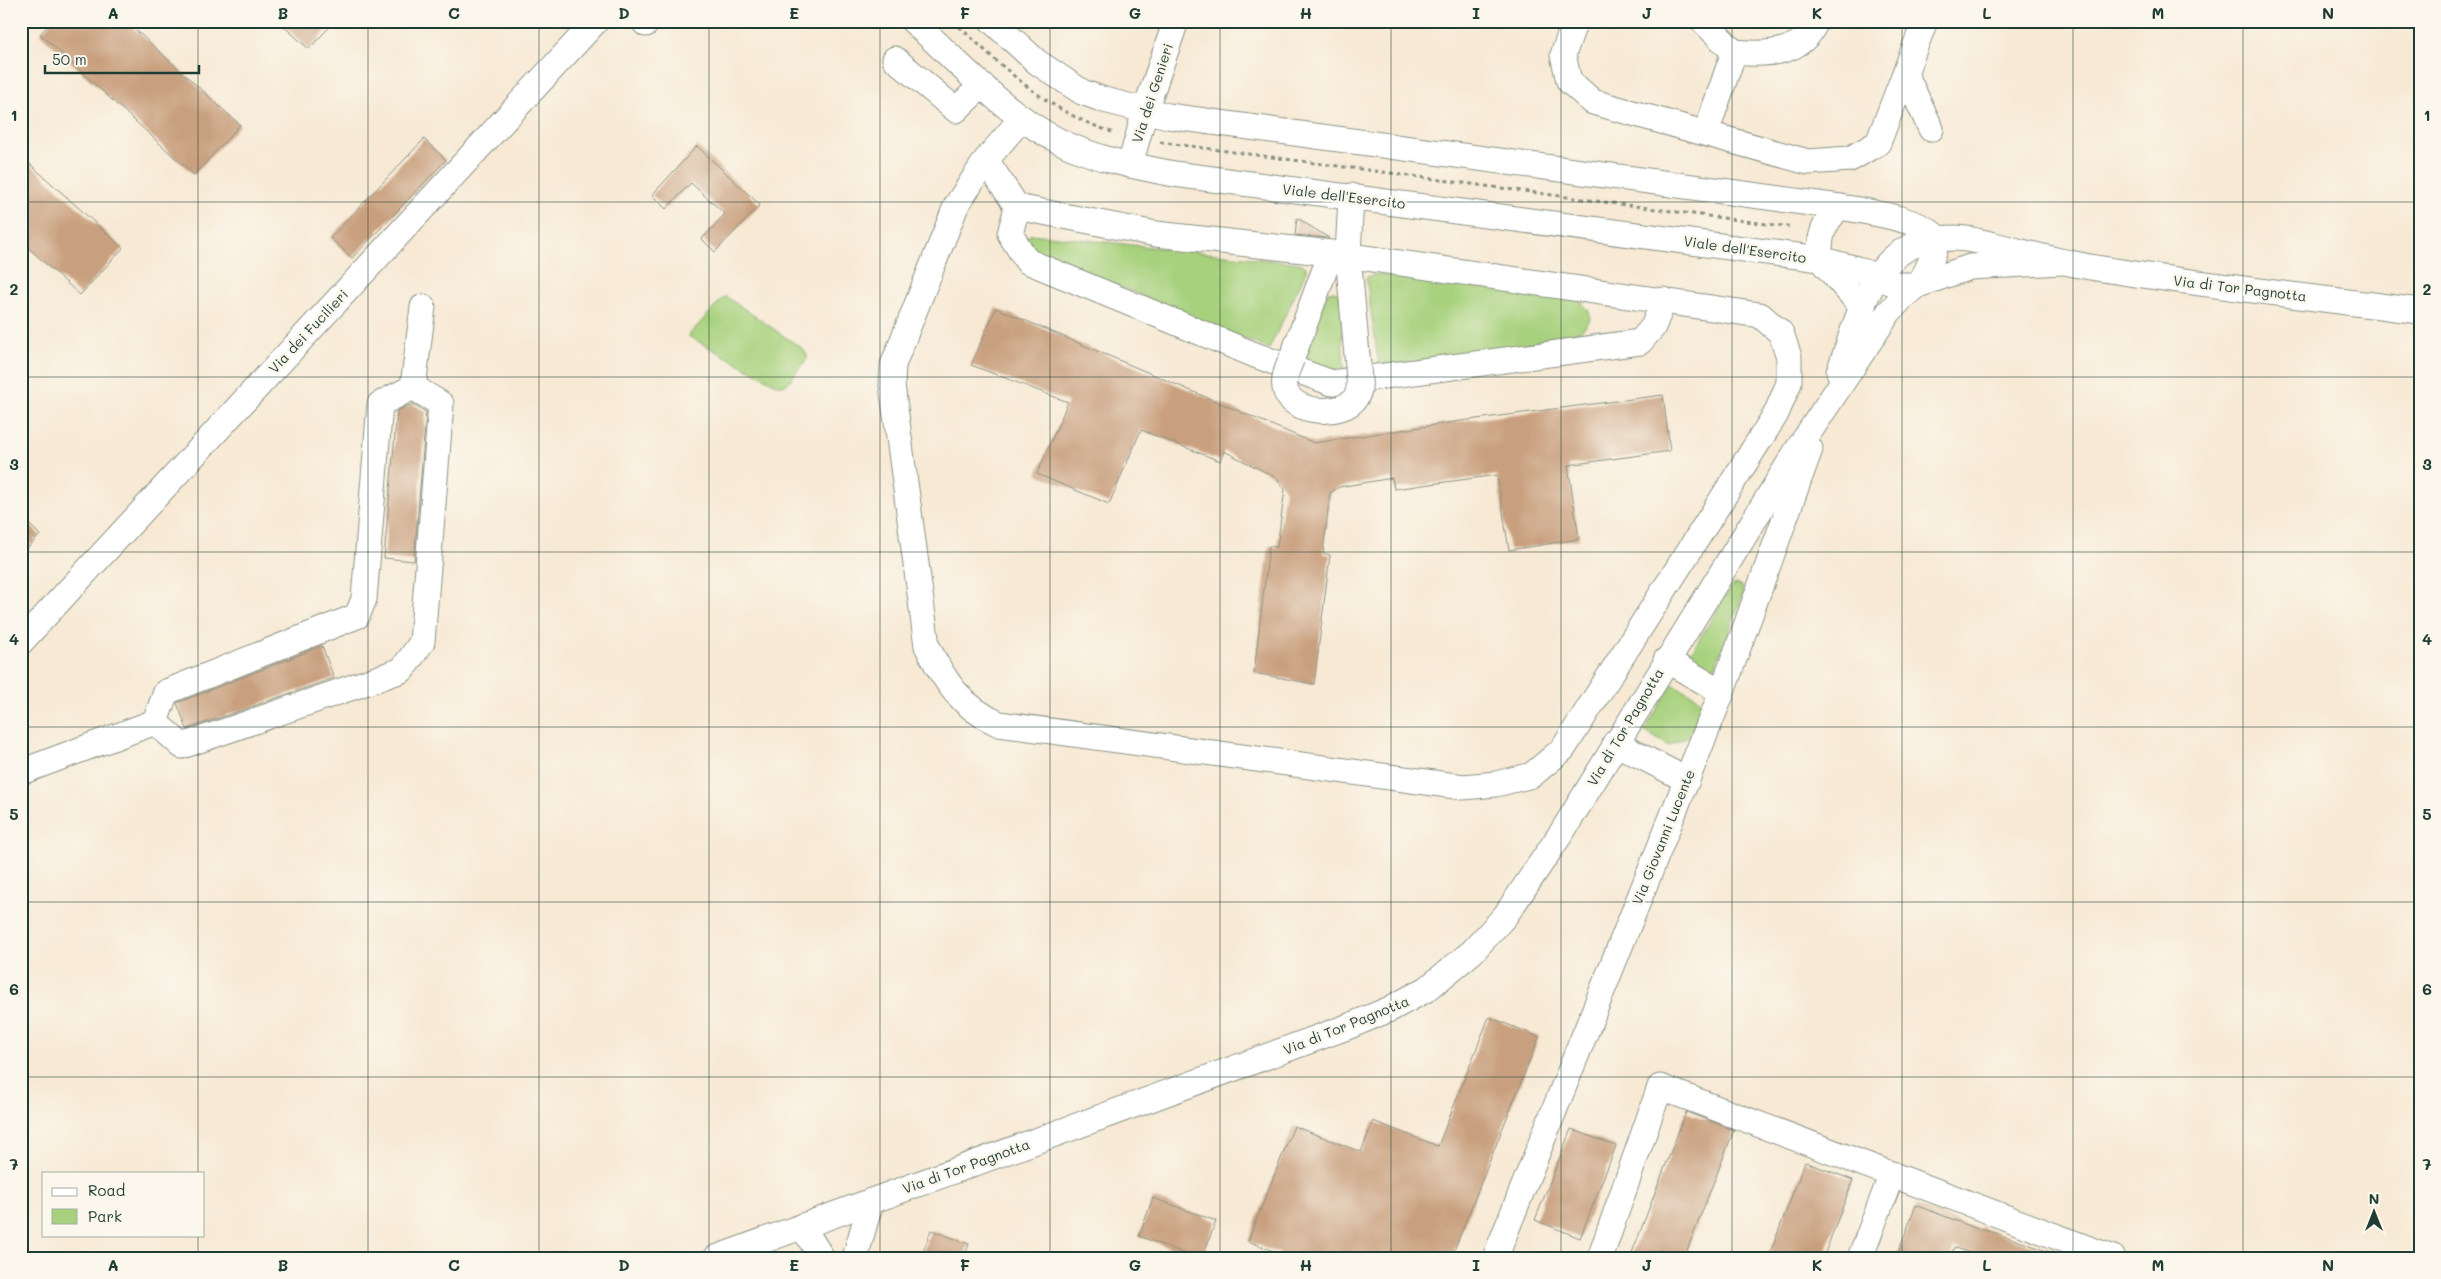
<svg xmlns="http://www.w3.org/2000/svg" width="2441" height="1279" font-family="Mali,sans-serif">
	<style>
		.green { fill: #a7d17d; stroke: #638758 }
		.building { fill: #c9a07f }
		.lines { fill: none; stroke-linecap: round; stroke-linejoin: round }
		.minor-casing { stroke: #8b9384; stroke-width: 27 }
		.path { stroke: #8b9384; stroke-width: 3; stroke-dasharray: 4 4; stroke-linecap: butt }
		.minor { stroke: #fff; stroke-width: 25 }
		.minor-bridge-casing { stroke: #8b9384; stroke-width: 27; stroke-linecap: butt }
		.minor-bridge { stroke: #fff; stroke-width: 25 }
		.grid { fill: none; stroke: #1f3d34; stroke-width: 1; stroke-opacity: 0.55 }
		.labels { text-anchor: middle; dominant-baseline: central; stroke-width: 5; stroke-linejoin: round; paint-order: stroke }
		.street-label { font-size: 14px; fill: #1f3d34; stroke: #fbf7ec }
		.neatline { fill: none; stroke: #1f3d34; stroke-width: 2 }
		.grid-label { font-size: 16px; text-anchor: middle; font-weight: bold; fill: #1f3d34 }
	</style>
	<rect width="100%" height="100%" fill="#fbf7ec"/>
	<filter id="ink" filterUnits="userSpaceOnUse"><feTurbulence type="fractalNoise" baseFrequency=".02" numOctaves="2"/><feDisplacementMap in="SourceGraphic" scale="10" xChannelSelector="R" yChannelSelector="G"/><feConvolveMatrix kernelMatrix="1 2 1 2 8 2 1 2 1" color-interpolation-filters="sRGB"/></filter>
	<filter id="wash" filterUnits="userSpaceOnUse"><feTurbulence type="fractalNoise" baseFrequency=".0096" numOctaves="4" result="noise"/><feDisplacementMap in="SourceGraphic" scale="20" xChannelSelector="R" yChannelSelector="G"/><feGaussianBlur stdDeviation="1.12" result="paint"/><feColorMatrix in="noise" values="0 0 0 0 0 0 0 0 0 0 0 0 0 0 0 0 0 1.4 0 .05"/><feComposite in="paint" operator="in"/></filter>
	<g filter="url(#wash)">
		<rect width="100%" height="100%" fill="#f7e9d4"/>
		<!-- green -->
		<g class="green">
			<path d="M1031,234L1299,263L1306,267V272L1269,349L1034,251L1026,239Z"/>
			<path d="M1376,274L1577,299C1611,323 1569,338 1550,345L1379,366L1366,277Z"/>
			<path d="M1334,291L1340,295L1344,369L1331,370L1300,360L1328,292Z"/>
			<path d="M725,296L803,349L807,355V359L786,385H778L688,336Z"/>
			<path d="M1736,584L1741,585L1744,592L1715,667H1709L1689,656L1732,586Z"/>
			<path d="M1672,684L1697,697L1702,704L1690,735L1669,746L1644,731Z"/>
		</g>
		<g id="blocks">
			<!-- building -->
			<g class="building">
				<path d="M52,21H126L240,125L194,175L40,34Z"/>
				<path d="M278,21H335L309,49Z"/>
				<path d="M424,139L446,160L352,258L330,238Z"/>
				<path d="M697,146L760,205L715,252L702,239L725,214L691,183L666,209L652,195Z"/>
				<path d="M21,156L123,248L80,295L21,241Z"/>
				<path d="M1297,218L1329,238L1295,235Z"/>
				<path d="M996,308L1314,443L1461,421L1663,395L1670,451L1568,465L1579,539L1509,550L1497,475L1394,489L1392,478L1339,487L1330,493L1323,553L1330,555L1314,684L1254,673L1269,546L1277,547L1285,489L1277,478L1224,451L1220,461L1141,430L1109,504L1037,474L1068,402L971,365Z"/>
				<path d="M413,404L426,412L414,561L384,558L397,411Z"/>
				<path d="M21,516L40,535L21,555Z"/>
				<path d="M322,646L334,678L187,729L177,703Z"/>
				<path d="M1489,1017L1539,1037L1451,1258H1291L1248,1241L1294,1126L1361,1152L1373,1121L1438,1146Z"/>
				<path d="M1686,1112L1734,1130L1684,1258H1630Z"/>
				<path d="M1571,1129L1616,1146L1580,1238L1535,1220Z"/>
				<path d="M1805,1162L1853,1180L1823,1258H1768Z"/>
				<path d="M1153,1198L1216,1221L1202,1258H1196L1139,1236Z"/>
				<path d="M1916,1205L1980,1230L1981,1228L2059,1255V1258H1983L1954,1247L1950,1258H1896Z"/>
				<path d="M931,1230L969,1244L964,1258H921Z"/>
			</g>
		</g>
	</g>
	<g filter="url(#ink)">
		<use href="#blocks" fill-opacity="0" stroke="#8b9384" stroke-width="1"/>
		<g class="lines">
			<!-- minor casing -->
			<g class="minor-casing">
				<g id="minor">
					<path d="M643,21L646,24"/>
					<path d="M913,21C957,61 1004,113 1057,140C1094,159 1134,166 1174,174L1820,259L1857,269L1898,285H1918C1929,270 1933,256 1937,239C1925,219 1863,211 1840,207L1168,116L1104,100L1082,92L1037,62L992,21"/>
					<path d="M1575,21L1563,55L1569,81L1593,102L1808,162L1850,159L1878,143L1925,21"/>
					<path d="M1703,21L1734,52C1765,55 1803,55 1816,21"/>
					<path d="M895,59L956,110L982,85"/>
					<path d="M1905,73L1931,129"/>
					<path d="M1706,133L1734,52"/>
					<path d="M986,160L1017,207L1156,234L1331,253L1760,315L1781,333L1789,357V383L1776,414L1563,749L1532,775L1496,784L1463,787L999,724C961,707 945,682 927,646L892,385L893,365L956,206L986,160L1022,118"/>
					<path d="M1130,165L1145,111L1176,21"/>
					<path d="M1351,196L1348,255L1358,366"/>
					<path d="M1017,207L1010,234L1027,261L1255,355L1332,383L1640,342L1653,327L1664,300"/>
					<path d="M1820,259L1863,308"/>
					<path d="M1820,259C1819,236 1823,223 1840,207"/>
					<path d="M1292,358L1331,253"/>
					<path d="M1839,372C1854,332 1866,271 1906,249C1920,241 1938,238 1954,238C1970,238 1986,243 2002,247C2031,254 2060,262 2090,267C2200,285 2310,297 2420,311"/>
					<path d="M21,642L596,21"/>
					<path d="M1666,660L1722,692"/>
					<path d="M155,722L182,746L402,670L422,642L441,404L413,387"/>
					<path d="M1615,743L1687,780"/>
					<path d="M21,772L155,722L166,692L357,616L364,599L380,404L413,387L423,307"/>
					<path d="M802,1226L822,1258"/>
					<path d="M716,1258L1347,1027L1390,1009L1427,989L1472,952L1505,916L1562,832L1796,452L1889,312L1900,300L1918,285L1970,267L2062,262"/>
					<path d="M855,1258L871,1201"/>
					<path d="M1495,1258L1722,692L1810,449"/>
					<path d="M1600,1258L1660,1087L2113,1258"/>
					<path d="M1860,1258L1892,1174"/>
				</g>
			</g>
			<!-- path -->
			<g class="path">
				<path d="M953,21C1006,69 1045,111 1115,133"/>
				<path d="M1160,142L1789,227"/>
			</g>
			<!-- minor -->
			<use href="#minor" class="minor"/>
			<!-- minor-bridge casing -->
			<g class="minor-bridge-casing">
				<path id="minor-bridge" d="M1292,358C1288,367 1283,377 1285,388C1289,414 1344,418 1356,397C1362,388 1358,376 1358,366"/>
			</g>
			<!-- minor-bridge -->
			<use href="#minor-bridge" class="minor-bridge"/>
		</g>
	</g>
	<!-- grid -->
	<path class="grid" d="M198,21V1173M368,21V1258M539,21V1258M709,21V1258M880,21V1258M1050,21V1258M1220,21V1258M1391,21V1258M1561,21V1258M1732,21V1258M1902,21V1258M2073,21V1258M2243,21V1258M21,202H2420M21,377H2420M21,552H2420M21,727H2420M21,902H2420M21,1077H2420M198,1235V1258"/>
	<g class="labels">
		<!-- street labels -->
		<g class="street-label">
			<text transform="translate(1152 93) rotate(-72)">Via dei Genieri</text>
			<text transform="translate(1344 196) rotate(7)">Viale dell'Esercito</text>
			<text transform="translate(1745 249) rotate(8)">Viale dell'Esercito</text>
			<text transform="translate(2240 288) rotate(7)">Via di Tor Pagnotta</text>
			<text transform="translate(308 331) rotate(-47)">Via dei Fucilieri</text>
			<text transform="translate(1625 727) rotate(-59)">Via di Tor Pagnotta</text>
			<text transform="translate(1663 837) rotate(-68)">Via Giovanni Lucente</text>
			<text transform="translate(1346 1025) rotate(-22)">Via di Tor Pagnotta</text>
			<text transform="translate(966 1166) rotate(-20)">Via di Tor Pagnotta</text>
		</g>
	</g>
	<!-- margin -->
	<rect width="2441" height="1279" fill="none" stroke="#fbf7ec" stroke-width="55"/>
	<!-- legend -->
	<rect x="42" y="1172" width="162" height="65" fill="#fbf7ec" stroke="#a3ada2"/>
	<rect x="52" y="1188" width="25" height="8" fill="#ffffff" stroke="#a3ada2"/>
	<text x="88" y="1196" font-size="15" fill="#1f3d34">Road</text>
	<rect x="52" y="1209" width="25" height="15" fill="#a7d17d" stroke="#a3ada2"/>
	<text x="88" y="1222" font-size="15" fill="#1f3d34">Park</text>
	<!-- north arrow -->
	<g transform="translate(2374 1212)" stroke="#fbf7ec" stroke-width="4" paint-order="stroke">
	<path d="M0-4L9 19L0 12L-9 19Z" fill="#1f3d34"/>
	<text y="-8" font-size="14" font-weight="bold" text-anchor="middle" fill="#1f3d34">N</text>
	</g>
	<!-- scale -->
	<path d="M45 65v8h154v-8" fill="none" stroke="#1f3d34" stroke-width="2.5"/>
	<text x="52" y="65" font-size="15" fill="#1f3d34" stroke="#fbf7ec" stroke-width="4" paint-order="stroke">50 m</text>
	<rect x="28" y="28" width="2386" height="1224" class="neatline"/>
	<g class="grid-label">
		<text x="113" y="19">A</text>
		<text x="283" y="19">B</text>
		<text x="454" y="19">C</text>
		<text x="624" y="19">D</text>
		<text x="794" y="19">E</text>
		<text x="965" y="19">F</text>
		<text x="1135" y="19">G</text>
		<text x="1306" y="19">H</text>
		<text x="1476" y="19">I</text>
		<text x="1647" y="19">J</text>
		<text x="1817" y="19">K</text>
		<text x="1987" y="19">L</text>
		<text x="2158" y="19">M</text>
		<text x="2328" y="19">N</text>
		<text x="14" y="121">1</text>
		<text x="2427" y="121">1</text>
		<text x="14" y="295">2</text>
		<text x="2427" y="295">2</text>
		<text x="14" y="470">3</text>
		<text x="2427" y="470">3</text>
		<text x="14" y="645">4</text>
		<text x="2427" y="645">4</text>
		<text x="14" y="820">5</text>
		<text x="2427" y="820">5</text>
		<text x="14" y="995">6</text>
		<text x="2427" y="995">6</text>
		<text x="14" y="1170">7</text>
		<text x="2427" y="1170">7</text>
		<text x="113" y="1271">A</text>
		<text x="283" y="1271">B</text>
		<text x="454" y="1271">C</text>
		<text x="624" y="1271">D</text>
		<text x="794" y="1271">E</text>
		<text x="965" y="1271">F</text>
		<text x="1135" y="1271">G</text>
		<text x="1306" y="1271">H</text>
		<text x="1476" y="1271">I</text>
		<text x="1647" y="1271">J</text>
		<text x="1817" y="1271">K</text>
		<text x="1987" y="1271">L</text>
		<text x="2158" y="1271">M</text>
		<text x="2328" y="1271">N</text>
	</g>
</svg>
